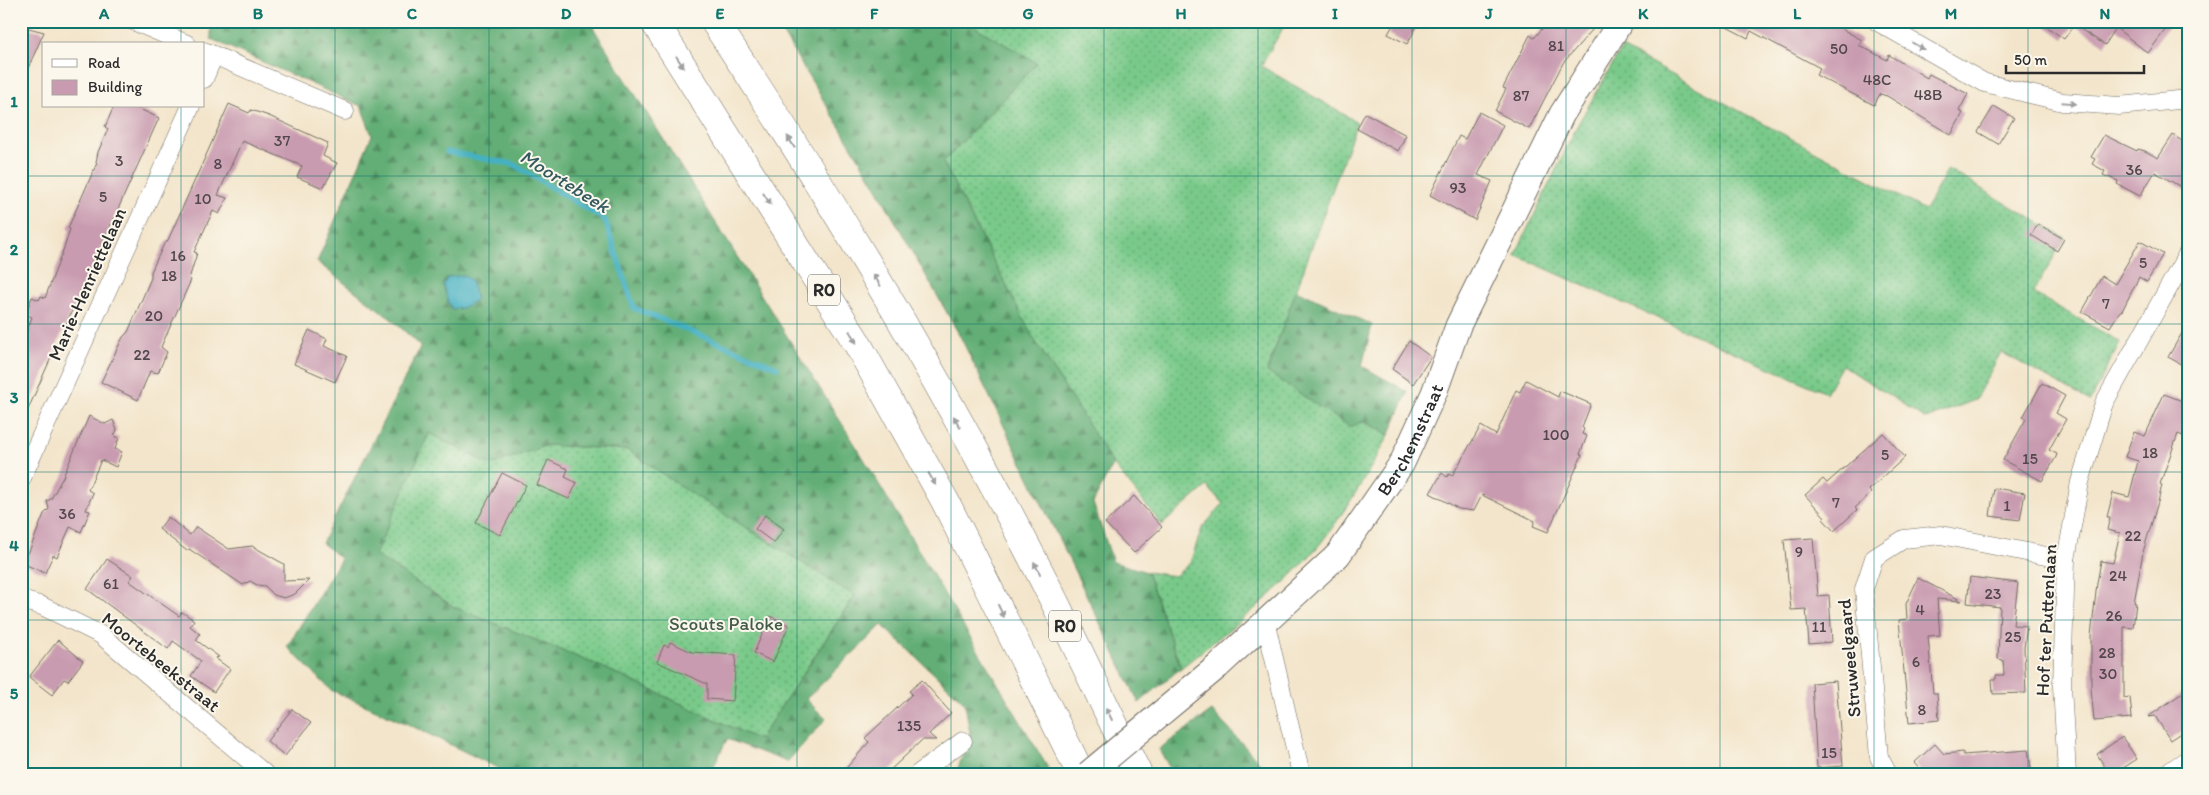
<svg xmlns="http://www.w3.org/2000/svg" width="2209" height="795" font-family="Itim,sans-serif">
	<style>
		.grass { fill: url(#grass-dots); stroke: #527a5a }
		.forest { fill: url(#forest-firs); stroke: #466c50; fill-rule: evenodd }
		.water { fill: #45b1c3; stroke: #386e77 }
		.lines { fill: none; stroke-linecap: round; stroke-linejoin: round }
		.stream { stroke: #45b1c3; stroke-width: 5.5 }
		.building { fill: #c99bb0 }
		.street-casing { stroke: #716c63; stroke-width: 19 }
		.secondary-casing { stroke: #716c63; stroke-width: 27 }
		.highway-casing { stroke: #716c63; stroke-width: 29 }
		.street { stroke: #fff; stroke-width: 18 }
		.secondary { stroke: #fff; stroke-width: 25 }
		.highway { stroke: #fff; stroke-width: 28 }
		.secondary-bridge-casing { stroke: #716c63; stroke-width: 27; stroke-linecap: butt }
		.secondary-bridge { stroke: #fff; stroke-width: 25 }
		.oneway { fill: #a0a0a0 }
		.grid { fill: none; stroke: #0f766e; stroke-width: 1; stroke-opacity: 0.55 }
		.labels { text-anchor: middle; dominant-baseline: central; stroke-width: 4; stroke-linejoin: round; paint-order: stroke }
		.number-label { font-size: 16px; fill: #52474c }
		.shield { fill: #fbf7ec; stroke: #696865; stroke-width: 1 }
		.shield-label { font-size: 18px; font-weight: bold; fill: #2b2b2b }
		.street-label { font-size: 19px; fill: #2b2b2b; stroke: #fbf7ec }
		.park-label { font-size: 19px; fill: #425b48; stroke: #fbf7ec }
		.water-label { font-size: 20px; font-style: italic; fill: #345a60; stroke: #fbf7ec }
		.neatline { fill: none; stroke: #0f766e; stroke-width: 2 }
		.grid-label { font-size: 16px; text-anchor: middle; font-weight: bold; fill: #0f766e }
	</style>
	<defs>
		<pattern id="grass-dots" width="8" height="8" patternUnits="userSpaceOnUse" patternTransform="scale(1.25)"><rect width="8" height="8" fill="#79ca8a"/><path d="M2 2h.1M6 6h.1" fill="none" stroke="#63a471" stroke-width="1.8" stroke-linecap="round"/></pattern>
		<pattern id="forest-firs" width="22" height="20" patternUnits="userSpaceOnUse" patternTransform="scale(1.25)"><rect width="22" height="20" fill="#62ae76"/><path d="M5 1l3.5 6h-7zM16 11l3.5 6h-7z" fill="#518e61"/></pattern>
	</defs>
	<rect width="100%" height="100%" fill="#fbf7ec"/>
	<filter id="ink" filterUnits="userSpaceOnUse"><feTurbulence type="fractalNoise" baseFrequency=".02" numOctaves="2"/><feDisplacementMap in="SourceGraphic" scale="10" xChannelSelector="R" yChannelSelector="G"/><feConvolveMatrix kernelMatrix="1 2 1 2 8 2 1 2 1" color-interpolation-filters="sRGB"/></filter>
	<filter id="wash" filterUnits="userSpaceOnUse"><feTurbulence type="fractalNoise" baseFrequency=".0096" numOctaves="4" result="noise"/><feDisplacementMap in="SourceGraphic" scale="20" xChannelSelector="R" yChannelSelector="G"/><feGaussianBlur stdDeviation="1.12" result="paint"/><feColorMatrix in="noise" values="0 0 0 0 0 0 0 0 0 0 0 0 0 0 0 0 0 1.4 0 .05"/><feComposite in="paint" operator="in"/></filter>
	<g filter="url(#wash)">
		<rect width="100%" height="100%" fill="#f3e5cb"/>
		<!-- grass -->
		<g class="grass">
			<path d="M965,21H1287L1261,66L1357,122L1267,371L1389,435C1369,472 1346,511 1320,544C1281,592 1229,629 1181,668L1147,572L1175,576L1190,563L1202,528L1223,504L1207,486L1162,525L1113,464L1032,336L943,162L1036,63Z"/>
			<path d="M1622,48L1925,210L1948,169L2065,238L2033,293L2120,342L2090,401L2001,352L1975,400L1926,419L1842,365L1826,393L1515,255L1578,124Z"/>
			<path d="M429,433L490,465L548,445L628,450L686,490L855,595L759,740L602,667L454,607L375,555Z"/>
		</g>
		<!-- forest -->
		<g class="forest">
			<path d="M214,21H589L861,454L1048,768L1041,774H956L970,734L965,703L882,625L806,699L826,719L787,762L727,739L710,774H680L663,767L659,774H510L414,727L331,690L287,647L341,559L322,543L421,346L390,318L317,262L372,135L361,106L211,39V29ZM429,433L490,465L548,445L628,450L686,490L855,596L759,740L602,667L454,607L375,555Z"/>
			<path d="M775,21H965L1037,63L943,162L1032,336L1113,464L1093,503L1113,562L1147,572L1181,668L1139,703L960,336L872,180Z"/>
			<path d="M1296,290L1372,325L1362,366L1408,392L1389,435L1364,421L1350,427L1267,372Z"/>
			<path d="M1212,711L1270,774H1173L1159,749Z"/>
		</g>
		<!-- water -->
		<path class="water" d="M464,275L471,280L476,298C470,306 462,309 452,309L448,302L443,285L448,277Z"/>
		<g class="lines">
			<!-- stream -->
			<path class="stream" d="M447,152L513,164L605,220L634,308L777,367"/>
		</g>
		<g id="blocks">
			<!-- building -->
			<g class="building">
				<path d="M1395,21H1403L1416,28L1407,44L1388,34Z"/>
				<path d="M1549,21H1600L1563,63L1529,129L1495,111L1506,89L1503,88L1530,35L1534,38Z"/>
				<path d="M1715,21H1827L1862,40L1859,45L1887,60L1889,55L1927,78L1929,74L1968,94L1959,111L1963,113L1951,135L1887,96L1880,94L1874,105L1816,75L1820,68L1751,31L1748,38Z"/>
				<path d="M2039,21H2172L2148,53L2116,28L2105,45L2074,25L2064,39Z"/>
				<path d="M21,26L44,32L21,84Z"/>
				<path d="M229,104L249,113L251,110L269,116L328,143L323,156L337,163L323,188L297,177L302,166L242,141L218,195L227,198L219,214L213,211L194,252L197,253L189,279L191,280L161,347L167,352L158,373L150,371L138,400L101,382L123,337L128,332L151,278V272L163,246L168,240Z"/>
				<path d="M114,106H133L159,118L95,260L99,266L91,268L21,425V347L32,317L25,314L32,297L39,300L41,296L45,298L65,245L70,229L68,228L97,163L96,162L98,152L108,129L105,127Z"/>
				<path d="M1994,106L2014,118L1998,144L1978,132Z"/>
				<path d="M1479,112L1503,125L1478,175L1492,181L1475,220L1430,195L1459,136L1465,139Z"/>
				<path d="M1365,113L1406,135L1398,151L1357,129Z"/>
				<path d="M2104,135L2137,151L2138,149L2145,151L2158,158L2173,135L2188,145V191L2155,172L2140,196L2117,184L2118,181L2103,175L2105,171L2092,164L2095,159L2091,157Z"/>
				<path d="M2038,224L2064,239L2057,251L2031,235Z"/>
				<path d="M2140,241L2163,254L2147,282L2139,277L2122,311H2120L2110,327L2082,312L2102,276L2115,284Z"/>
				<path d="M2188,323V368L2168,357Z"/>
				<path d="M309,330L327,339L324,346L347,356L335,382L294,364Z"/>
				<path d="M1409,341L1431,357L1413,384L1392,369Z"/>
				<path d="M1526,380L1558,397L1560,391L1591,404L1582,427L1584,429L1582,434L1587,436L1580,454L1582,455L1548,532L1533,526L1535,521L1482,495L1474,511L1459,509L1430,493L1442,473L1447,477L1449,474L1452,476L1481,426L1496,435L1516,390L1520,392Z"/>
				<path d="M2042,383L2065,396L2056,413L2066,419L2049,450L2057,454L2056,457L2042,481L2003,460L2026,419L2023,417Z"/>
				<path d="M2164,394L2188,403V438L2178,434L2160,484L2162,485L2158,502L2143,552L2134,603H2136L2133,628L2124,627V698L2130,697L2132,718L2094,721L2091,688V636L2097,583L2101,561L2113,563L2120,533L2107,530L2110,517H2107L2113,493L2129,497L2138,461L2125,457L2134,432L2145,436Z"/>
				<path d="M89,416L105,424L113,420L117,430L114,436L119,438L115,449L122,452L116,467L101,460L88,490L93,493L86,510L90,511L81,532L70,527L57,557L53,555L45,573L24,564L44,514L49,509L47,501L51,499L63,477Z"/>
				<path d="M1883,433L1905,457L1869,490L1871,493L1855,508L1857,510L1834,531L1823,519L1825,517L1805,495L1823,479L1827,483Z"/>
				<path d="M548,460L568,469L565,477L577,483L569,499L537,485Z"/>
				<path d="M502,473L526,485L500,535L476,523Z"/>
				<path d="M1994,488L2025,493L2020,520L1990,516Z"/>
				<path d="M1134,496L1162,527L1134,553L1105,523Z"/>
				<path d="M765,515L784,529L774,543L755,529Z"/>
				<path d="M168,517L190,535L196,527L229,549L252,546L284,564V581L309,580L295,594L284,598L274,595L265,586L257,585L250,581L243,585L189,549L187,551L159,529Z"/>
				<path d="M1813,538L1818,596L1829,595L1832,642L1809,644L1806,609L1791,610L1784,540Z"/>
				<path d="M107,559L133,576L129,581L179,616L182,612L194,620L190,626L200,634L196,640L219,657L215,658L230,669L214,692L191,676L201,661L173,641L168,649L87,589Z"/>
				<path d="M1970,577L2018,583L2013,625L2027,626L2024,648L2026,693L1993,694L1992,679H1996V675H2004L2003,660L1998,659L2000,607L1967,603Z"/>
				<path d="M1918,578L1962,601L1937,599L1940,635L1928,636L1933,693H1937L1939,720L1909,723L1899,620L1907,619L1906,604Z"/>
				<path d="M770,616L789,625L773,662L754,653Z"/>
				<path d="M58,640L83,661L68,681L64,679L52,695L29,677Z"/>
				<path d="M670,642L692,652L736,655L733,701L707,699V684L657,662L664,645L668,647Z"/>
				<path d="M922,680L951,713L929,734L936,740H922L886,774H841L869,742L865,738L912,694L909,691Z"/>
				<path d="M1836,681L1843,766L1817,768L1812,683Z"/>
				<path d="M2188,689V728L2170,740L2155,716L2148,717Z"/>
				<path d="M292,709L311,723L285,756L267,741Z"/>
				<path d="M2122,737L2137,759L2114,774H2109L2097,754Z"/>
				<path d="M1935,744L1944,754L1963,752V755L2028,750L2032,773L1924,774L1914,763Z"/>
			</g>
		</g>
	</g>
	<g filter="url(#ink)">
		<use href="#blocks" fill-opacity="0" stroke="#716c63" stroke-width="1"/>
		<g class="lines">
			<!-- street casing -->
			<g class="street-casing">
				<g id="street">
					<path d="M133,21L187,44"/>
					<path d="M1876,21L1985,83L2063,102L2119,106L2188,99"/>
					<path d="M204,51L345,111"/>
					<path d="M204,79L214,55"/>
					<path d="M21,480L191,106"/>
					<path d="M21,600L42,606L101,635L265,774"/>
					<path d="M1266,624L1301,774"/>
					<path d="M918,774L963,741"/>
					<path d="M1888,774L1879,757L1864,589L1874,558L1904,539L1941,535L2066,560"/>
					<path d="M2067,774L2062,686L2066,560L2080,482L2104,403L2188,253"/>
					<path d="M2166,774L2188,759"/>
				</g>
			</g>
			<!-- secondary casing -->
			<g class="secondary-casing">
				<g id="secondary">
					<path id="s1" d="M1218,666L1338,555L1402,463L1434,393L1458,326L1562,114L1621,21"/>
				</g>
			</g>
			<!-- highway casing -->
			<g class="highway-casing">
				<g id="highway">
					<path d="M654,21L857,343L945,501L1081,774"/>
					<path d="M714,21C831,197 940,379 1037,567C1072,635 1104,705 1138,774"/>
				</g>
			</g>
			<!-- street -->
			<use href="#street" class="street"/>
			<!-- secondary -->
			<use href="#secondary" class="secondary"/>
			<!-- highway -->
			<use href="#highway" class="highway"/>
			<!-- secondary-bridge casing -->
			<g class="secondary-bridge-casing">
				<path id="secondary-bridge" d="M1088,774L1218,666"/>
			</g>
			<!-- secondary-bridge -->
			<use href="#secondary-bridge" class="secondary-bridge"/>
		</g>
		<!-- one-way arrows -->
		<defs><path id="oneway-solid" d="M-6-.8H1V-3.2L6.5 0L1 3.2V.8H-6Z" transform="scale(1.25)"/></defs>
		<g class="oneway">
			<use href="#oneway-solid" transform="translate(1918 46) rotate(30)"/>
			<use href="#oneway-solid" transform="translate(680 62) rotate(57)"/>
			<use href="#oneway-solid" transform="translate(2069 103) rotate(5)"/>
			<use href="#oneway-solid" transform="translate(791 142) rotate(-122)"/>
			<use href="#oneway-solid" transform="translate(767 199) rotate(57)"/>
			<use href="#oneway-solid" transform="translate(877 280) rotate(-121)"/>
			<use href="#oneway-solid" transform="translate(853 337) rotate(59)"/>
			<use href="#oneway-solid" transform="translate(957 422) rotate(-119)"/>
			<use href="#oneway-solid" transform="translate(932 479) rotate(60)"/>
			<use href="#oneway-solid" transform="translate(1037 568) rotate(-117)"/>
			<use href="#oneway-solid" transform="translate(1001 611) rotate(64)"/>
			<use href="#oneway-solid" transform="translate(1109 714) rotate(-116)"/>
		</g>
	</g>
	<!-- grid -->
	<path class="grid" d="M181,21V44M335,21V774M489,21V774M643,21V774M797,21V774M951,21V774M1104,21V774M1258,21V774M1412,21V774M1566,21V774M1720,21V774M1874,21V774M2028,21V774M181,106V774M21,176H2188M21,324H2188M21,472H2188M21,620H2188"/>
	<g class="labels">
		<!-- number labels -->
		<g class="number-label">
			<text x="1556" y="45">81</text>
			<text x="1839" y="48">50</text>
			<text x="1877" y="79">48C</text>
			<text x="1928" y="94">48B</text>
			<text x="1521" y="95">87</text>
			<text x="282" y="140">37</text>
			<text x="119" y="160">3</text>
			<text x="218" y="163">8</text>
			<text x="2134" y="169">36</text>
			<text x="1458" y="187">93</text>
			<text x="103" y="196">5</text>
			<text x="203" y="198">10</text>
			<text x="178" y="255">16</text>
			<text x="2143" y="262">5</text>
			<text x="169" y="275">18</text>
			<text x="2106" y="303">7</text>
			<text x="154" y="315">20</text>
			<text x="142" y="354">22</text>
			<text x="1556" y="434">100</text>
			<text x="2150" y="452">18</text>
			<text x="1885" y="454">5</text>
			<text x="2030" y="458">15</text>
			<text x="1836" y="502">7</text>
			<text x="2007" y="505">1</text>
			<text x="67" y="513">36</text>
			<text x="2133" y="535">22</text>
			<text x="1799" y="551">9</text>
			<text x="2118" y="575">24</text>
			<text x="111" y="583">61</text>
			<text x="1993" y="593">23</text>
			<text x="1920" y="609">4</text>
			<text x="2114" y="615">26</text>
			<text x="1819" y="626">11</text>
			<text x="2013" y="636">25</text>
			<text x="2107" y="652">28</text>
			<text x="1916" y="661">6</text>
			<text x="2108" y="673">30</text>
			<text x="1922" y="709">8</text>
			<text x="909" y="725">135</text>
			<text x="1829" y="752">15</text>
		</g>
		<!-- shield labels -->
		<g class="shield">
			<rect x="808" y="274.5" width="32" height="31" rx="4"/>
			<rect x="1049" y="610.5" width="32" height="31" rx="4"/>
		</g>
		<g class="shield-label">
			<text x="824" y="290">R0</text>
			<text x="1065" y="626">R0</text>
		</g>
		<!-- street labels -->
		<g class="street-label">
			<text transform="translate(87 284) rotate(-66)">Marie-Henriettelaan</text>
			<text stroke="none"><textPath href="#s1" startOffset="300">Berchemstraat</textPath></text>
			<text transform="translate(2046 620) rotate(-87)">Hof ter Puttenlaan</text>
			<text transform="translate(1849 658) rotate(-95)">Struweelgaard</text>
			<text transform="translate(161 662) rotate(39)">Moortebeekstraat</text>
		</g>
		<!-- park labels -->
		<g class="park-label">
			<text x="726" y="623">Scouts Paloke</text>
		</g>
		<!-- water labels -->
		<g class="water-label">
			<text transform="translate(565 181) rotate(32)">Moortebeek</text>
		</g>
	</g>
	<!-- margin -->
	<rect width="2209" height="795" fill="none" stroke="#fbf7ec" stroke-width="55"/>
	<!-- legend -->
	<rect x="42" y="42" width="162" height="65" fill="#fbf7ec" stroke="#a8a59f"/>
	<rect x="52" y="59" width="25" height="8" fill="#ffffff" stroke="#a8a59f"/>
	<text x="88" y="68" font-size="15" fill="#2b2b2b">Road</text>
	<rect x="52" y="80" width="25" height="15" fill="#c99bb0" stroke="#a8a59f"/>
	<text x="88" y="92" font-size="15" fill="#2b2b2b">Building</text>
	<!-- scale -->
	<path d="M2006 65v8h138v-8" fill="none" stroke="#2b2b2b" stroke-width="2.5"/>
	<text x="2014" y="65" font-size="15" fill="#2b2b2b" stroke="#fbf7ec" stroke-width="4" paint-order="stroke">50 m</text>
	<rect x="28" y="28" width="2154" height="740" class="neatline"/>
	<g class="grid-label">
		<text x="104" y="19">A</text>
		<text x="258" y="19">B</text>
		<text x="412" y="19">C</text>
		<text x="566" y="19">D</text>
		<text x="720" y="19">E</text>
		<text x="874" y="19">F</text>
		<text x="1028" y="19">G</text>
		<text x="1181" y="19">H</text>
		<text x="1335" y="19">I</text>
		<text x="1489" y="19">J</text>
		<text x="1643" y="19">K</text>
		<text x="1797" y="19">L</text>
		<text x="1951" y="19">M</text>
		<text x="2105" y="19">N</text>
		<text x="14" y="107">1</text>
		<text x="14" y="255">2</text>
		<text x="14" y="403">3</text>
		<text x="14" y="551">4</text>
		<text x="14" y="699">5</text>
	</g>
</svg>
